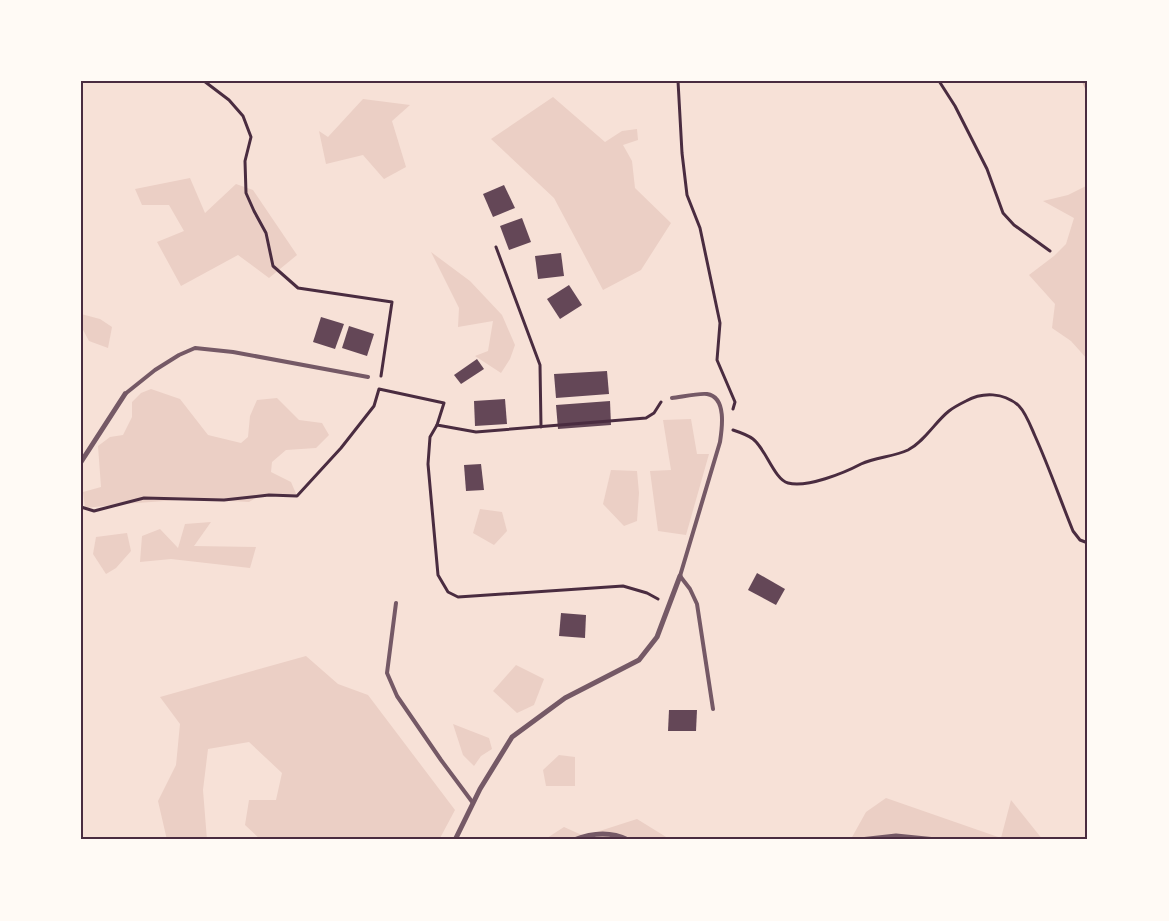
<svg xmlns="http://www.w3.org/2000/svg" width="1169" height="921" font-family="'Archivo Narrow',sans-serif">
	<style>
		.green { fill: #ebcfc5 }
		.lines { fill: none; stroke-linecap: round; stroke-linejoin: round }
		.stream { stroke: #dcb8b0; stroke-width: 6 }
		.building { fill: #644757 }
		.path { stroke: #4a2c40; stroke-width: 3 }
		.service { stroke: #755966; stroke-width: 4 }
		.minor { stroke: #755966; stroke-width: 5 }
		.neatline { fill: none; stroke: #4a2c40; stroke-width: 2 }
	</style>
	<rect width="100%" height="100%" fill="#f7e1d7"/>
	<!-- green -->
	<g class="green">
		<path d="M553,97L605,142L622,131L637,129L638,140L623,145L632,161L635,188L671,223L641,270L603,290L554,198L491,139Z"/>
		<path d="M363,99L410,105L392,121L406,167L384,179L363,155L326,164L319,131L328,137Z"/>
		<path d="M190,178L205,213L236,184L253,190L297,255L269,278L238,255L181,286L157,242L184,231L169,205H142L135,189Z"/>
		<path d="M1088,185V360L1071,341L1052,328L1055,304L1029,275L1054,256L1066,244L1074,218L1043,201L1068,195Z"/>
		<path d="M431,252L470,281L502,315L515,345L510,359L501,373L475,356L488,351L493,321L458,327L459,308Z"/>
		<path d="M81,314L100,319L112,327L108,348L89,341L81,326Z"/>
		<path d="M151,389L180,399L208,435L241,443L248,437L250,416L257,400L277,398L299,420L322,423L329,435L316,448L286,450L272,462L271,472L291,482L297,496H259L249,502L193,499L123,504L85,508L83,492L101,487L98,446L110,437L123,435L132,417V402L141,393Z"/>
		<path d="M691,419L697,454H709L686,535L658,531L650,471L671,470L663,420Z"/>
		<path d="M611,470L637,471L639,493L637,521L624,526L603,504Z"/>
		<path d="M480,509L502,512L507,531L494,545L473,533Z"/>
		<path d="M211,522L194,546L256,547L250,568L171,559L140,562L142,536L160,529L178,548L185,524Z"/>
		<path d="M127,533L131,551L116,568L106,574L93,554L96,537Z"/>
		<path d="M306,656L338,684L368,695L455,810L439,840H261L245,825L249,800H276L282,773L249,742L208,749L203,790L207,840H167L158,801L176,765L180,724L160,697Z"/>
		<path d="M516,665L544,679L534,705L517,713L493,691Z"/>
		<path d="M453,724L489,738L492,749L481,756L474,766L463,755Z"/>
		<path d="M559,755L575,757V786H546L543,770Z"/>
		<path d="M886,798L1001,838L1011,800L1043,840H848L851,839L866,812Z"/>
		<path d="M637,819L671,840H544L564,827L584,836Z"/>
	</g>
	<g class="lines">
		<!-- stream -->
		<path class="stream" d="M1085,81L1088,88"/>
	</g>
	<!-- building -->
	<g class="building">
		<path d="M504,185L515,208L493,217L483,194Z"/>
		<path d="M522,218L531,242L509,250L500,226Z"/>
		<path d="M561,253L564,276L538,279L535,256Z"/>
		<path d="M569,285L582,305L560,319L547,299Z"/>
		<path d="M321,317L344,324L335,349L313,342Z"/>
		<path d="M349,326L374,334L367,356L342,348Z"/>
		<path d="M477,359L484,369L461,384L454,375Z"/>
		<path d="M607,371L609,394L556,398L554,374Z"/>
		<path d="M505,399L507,424L475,426L474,401Z"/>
		<path d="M610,401L611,425L558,429L556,405Z"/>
		<path d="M481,464L484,490L466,491L464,465Z"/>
		<path d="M757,573L785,589L776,605L748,590Z"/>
		<path d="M561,613L586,615L585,638L559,636Z"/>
		<path d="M669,710H697L696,731H668Z"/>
	</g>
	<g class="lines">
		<!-- path -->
		<g class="path">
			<path d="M204,81L229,100L243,116L251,137L245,161L246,193L254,211L266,233L273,266L298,288L392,302L381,376"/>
			<path d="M678,81L682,153L687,195L700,228L720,323L717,360L735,402L733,409"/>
			<path d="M939,81L955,106L987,169L1003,213L1014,225L1050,251"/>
			<path d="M496,247L540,365L541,427"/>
			<path d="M437,425L430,437L428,464L438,575L448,592L458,597L623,586L647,593L658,599"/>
			<path d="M733,430C739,432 748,435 753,439C766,449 774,479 788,483C807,488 844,473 861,464C876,457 893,457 908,450C925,441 935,422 949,411C954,407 960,404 966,401C982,392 1004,392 1019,406C1026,413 1031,427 1035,436C1049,467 1060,499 1073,531L1080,540L1088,543"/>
			<path d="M81,507L94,511L144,498L224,500L269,495L297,496L341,448L374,406L379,389L444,403L437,425L476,432L646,418L654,413L661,402"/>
		</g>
		<!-- service -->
		<g class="service">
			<path d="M125,394L155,370L179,355L195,348L233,352L368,377"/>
			<path d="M672,398C681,397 698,393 707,394C727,397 722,429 720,442L680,576L690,589L697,604L713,709"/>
			<path d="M396,603L387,673L397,696L441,760L473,803"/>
		</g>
		<!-- minor -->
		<g class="minor">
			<path d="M81,462L125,394"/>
			<path d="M455,840L480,789L512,737L565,698L639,660L657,637L680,576"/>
			<path d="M574,840C592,833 610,831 628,840"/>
			<path d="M860,840L896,836L936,840"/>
		</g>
	</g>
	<!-- border -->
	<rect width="1169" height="921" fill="none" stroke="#fffaf5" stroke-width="165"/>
	<rect x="82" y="82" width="1004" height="756" class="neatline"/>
</svg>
